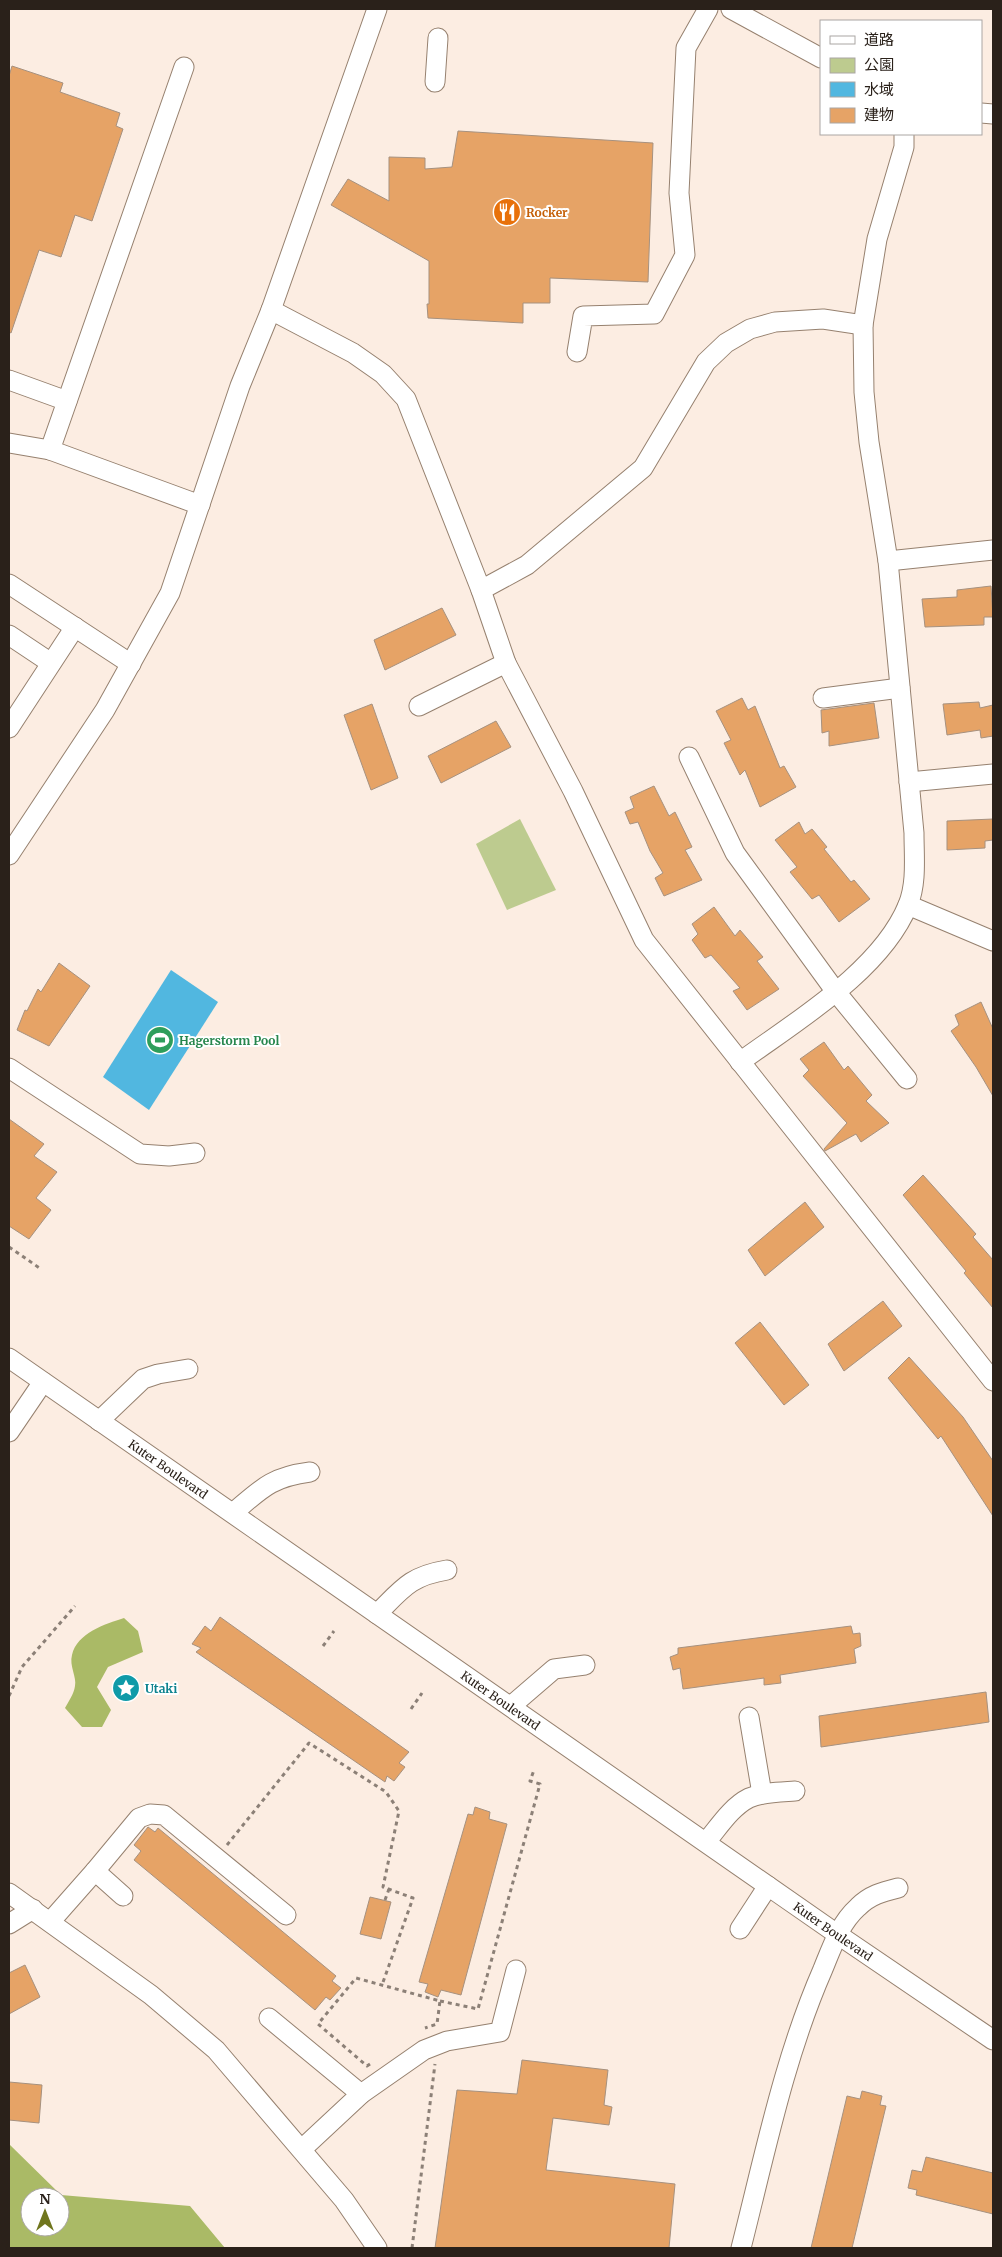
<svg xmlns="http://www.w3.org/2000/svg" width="1002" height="2257" font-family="Merriweather,'Noto Sans JP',serif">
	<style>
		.green { fill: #bdcb8f }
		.forest { fill: #aaba66; fill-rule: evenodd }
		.water { fill: #51b7e0 }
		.building { fill: #e6a366; stroke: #a6917f }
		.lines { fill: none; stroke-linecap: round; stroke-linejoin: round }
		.minor-casing { stroke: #96816f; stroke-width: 21 }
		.path { stroke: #8c8077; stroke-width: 3; stroke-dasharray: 4 4; stroke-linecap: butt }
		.minor { stroke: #fff; stroke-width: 19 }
		.labels { text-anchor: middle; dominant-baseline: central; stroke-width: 4; stroke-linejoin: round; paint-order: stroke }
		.food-label { font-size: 12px; font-weight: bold; fill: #c56008; stroke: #fff; text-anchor: start }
		.leisure-label { font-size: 12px; font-weight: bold; fill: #27864d; stroke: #fff; text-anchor: start }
		.street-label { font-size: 12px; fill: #2a211a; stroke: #fff }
		.culture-label { font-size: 12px; font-weight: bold; fill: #0d838f; stroke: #fff; text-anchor: start }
	</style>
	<rect width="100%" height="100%" fill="#fcede2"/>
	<!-- green -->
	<path class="green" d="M520,819L556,890L507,910L476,844Z"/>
	<!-- forest -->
	<g class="forest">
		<path d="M124,1618L138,1631L143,1652L108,1667L97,1687L111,1710L102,1727H82L65,1708C68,1702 74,1694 75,1686C77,1677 69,1666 72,1655C77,1633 105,1624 124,1618Z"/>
		<path d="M9,2144L61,2195L190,2206L225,2248H9ZM30,2197H60V2227H30Z"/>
	</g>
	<!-- water -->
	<path class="water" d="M171,970L218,1002L149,1110L103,1077Z"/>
	<!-- building -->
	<g class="building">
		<path d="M12,66L63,83L60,92L120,113L116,126L123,129L92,221L75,215L61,257L39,250L11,333L9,332V76Z"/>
		<path d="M458,131L653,143L648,282L550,278V303H523V323L428,318L427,304H429V261L331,205L348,179L389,201V157L425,158V169L452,167Z"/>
		<path d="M991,586L993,617H984V625L925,627L922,599L957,597V590Z"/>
		<path d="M442,608L456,635L385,670L374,640Z"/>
		<path d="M742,698L748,710L755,706L780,768L784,766L796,787L760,807L745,770L740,775L724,743L731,740L716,711Z"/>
		<path d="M979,702L980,708L993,705V736L981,738L980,730L947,735L943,704Z"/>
		<path d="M874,703L879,738L829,746V731L822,733L821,710Z"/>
		<path d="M372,704L398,778L371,790L344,715Z"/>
		<path d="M496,721L511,747L441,783L428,756Z"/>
		<path d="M654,786L669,816L675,812L692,847L685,850L702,880L664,896L655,878L663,873L650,851L638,822L630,824L625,812L634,808L630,797Z"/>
		<path d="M993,819V840L985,841V848L947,850V821Z"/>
		<path d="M799,822L805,834L812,829L827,847L824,849L851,882L854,880L870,899L839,922L819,895L812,899L790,872L797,867L775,840Z"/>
		<path d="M714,907L735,936L740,930L763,957L757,961L779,989L747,1010L733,991L740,988L711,955L705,958L692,940L698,934L692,924Z"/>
		<path d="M59,963L90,986L49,1046L17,1030L25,1010L27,1011L38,989L41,992Z"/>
		<path d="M981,1002L993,1029V1096L976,1067L951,1031L959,1025L955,1015Z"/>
		<path d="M824,1042L844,1070L848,1066L872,1095L866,1101L889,1123L861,1142L856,1134L825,1151L824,1149L847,1123L803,1076L809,1070L800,1059Z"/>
		<path d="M9,1119L44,1144L34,1156L57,1172L36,1198L51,1210L29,1239L9,1226Z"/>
		<path d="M923,1175L976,1234L973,1237L993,1260V1308L964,1273L966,1271L903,1195Z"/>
		<path d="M805,1202L824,1227L765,1276L748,1250Z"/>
		<path d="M883,1301L902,1326L844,1371L828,1344Z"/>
		<path d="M760,1322L809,1385L784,1405L735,1343Z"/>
		<path d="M909,1357L963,1417L993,1461V1516L941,1436L938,1439L888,1378Z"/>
		<path d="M220,1617L409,1752L399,1763L405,1767L394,1781L387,1776L385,1782L196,1652L201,1648L192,1644L205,1626L211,1631Z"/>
		<path d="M851,1626L853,1634L860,1633L861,1646L854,1649L856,1663L780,1675L781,1683L764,1685V1678L683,1689L680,1668L673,1670L670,1657L678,1654V1648Z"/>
		<path d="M986,1692L989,1722L821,1747L819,1716Z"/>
		<path d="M475,1807L490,1812L489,1819L507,1824L461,1995L441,1990L438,1997L425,1992L428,1984L419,1982L468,1814L473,1815Z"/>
		<path d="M148,1827L155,1832L158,1828L336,1976L332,1981L341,1988L330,2000L326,1997L315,2010L134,1860L141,1851L134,1845Z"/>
		<path d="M370,1897L391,1902L381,1939L360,1934Z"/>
		<path d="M25,1965L40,1997L9,2014V1973Z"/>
		<path d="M522,2060L608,2070L604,2105L612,2107L609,2125L553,2118L546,2170L675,2184L669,2248H435L457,2090L517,2094Z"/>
		<path d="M9,2082L42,2085L39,2123L9,2120Z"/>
		<path d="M862,2091L882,2096L880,2105L886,2106L852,2248H811L847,2096L860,2099Z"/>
		<path d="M926,2157L993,2173V2214L916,2195L917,2190L908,2188L912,2170L922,2172Z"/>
	</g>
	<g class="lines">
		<!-- minor casing -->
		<g class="minor-casing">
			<g id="minor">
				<path d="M731,9L821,58"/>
				<path d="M435,82L438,38"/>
				<path d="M981,113L993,114"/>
				<path d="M271,310L353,353L383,374L406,399L481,590L506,663L573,791L644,940L993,1381"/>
				<path d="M577,352L583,316L654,314L685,255L679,193L686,48L708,9"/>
				<path d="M9,380L67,401"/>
				<path d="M9,443L50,450L200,505"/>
				<path d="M50,450L184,67"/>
				<path d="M888,561L993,550"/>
				<path d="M9,584L131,664"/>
				<path d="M481,590L527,565L643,468L706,362L726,343L750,329L775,322L823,319L863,325"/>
				<path d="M9,635L51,663"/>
				<path d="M823,698L900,688"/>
				<path d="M419,706L506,663"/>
				<path d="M9,728L75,627"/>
				<path d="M689,757L735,853L836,992L907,1079"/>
				<path d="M909,782L993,774"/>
				<path d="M9,855L105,710L170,593L240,386L271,310L377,9"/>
				<path d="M908,905L993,941"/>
				<path d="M740,1062C796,1021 881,971 908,905C917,883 914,857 914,833L888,561L869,442L864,392L863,325L877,239L904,147V134"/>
				<path d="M9,1068L140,1154L169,1156L195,1153"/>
				<path id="s1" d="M9,1358L837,1934L993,2040"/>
				<path d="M99,1421L143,1379L158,1374L188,1369"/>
				<path d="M9,1432L43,1382"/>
				<path d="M233,1513C261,1489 271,1477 310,1472"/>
				<path d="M377,1614C402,1589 410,1576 447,1570"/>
				<path d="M511,1706L554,1669L585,1665"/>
				<path d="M749,1717L762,1794"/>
				<path d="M706,1842C718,1828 731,1807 749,1798C763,1792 780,1792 795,1791"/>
				<path d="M95,1871L123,1896"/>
				<path d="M9,1893L151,1995L216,2050L344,2200L377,2248"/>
				<path d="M50,1922L95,1871L139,1818L150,1814L164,1815L286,1915"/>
				<path d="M9,1924L33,1909"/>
				<path d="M740,1929L768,1886"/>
				<path d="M269,2018L361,2094"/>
				<path d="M302,2149L361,2094L424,2050L447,2041L500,2032L516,1970"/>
				<path d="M741,2248C765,2154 784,2058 823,1969C832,1947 840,1923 858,1907C870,1895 882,1892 898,1888"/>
			</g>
		</g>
		<!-- path -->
		<g class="path">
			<path d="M9,1247L41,1269"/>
			<path d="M323,1646L334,1631"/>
			<path d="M9,1696L22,1667L75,1606"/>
			<path d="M411,1709L422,1693"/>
			<path d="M227,1845L309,1743L386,1792L399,1811L383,1887L413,1898L382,1985"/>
			<path d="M385,1900L389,1889"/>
			<path d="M440,2001L478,2009L540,1784L530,1781L534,1770"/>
			<path d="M370,2064L367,2066L318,2024L356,1978L440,2001L437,2024L425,2028"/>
			<path d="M412,2248L435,2064"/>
		</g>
		<!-- minor -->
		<use href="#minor" class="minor"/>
	</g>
	<!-- icons -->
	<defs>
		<g id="restaurant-disc" transform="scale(1.4375)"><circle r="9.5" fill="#e8710a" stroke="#fff"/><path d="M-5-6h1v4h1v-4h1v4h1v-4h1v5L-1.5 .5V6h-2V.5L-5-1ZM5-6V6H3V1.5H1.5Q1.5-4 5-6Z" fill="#fff"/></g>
		<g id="stadium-disc" transform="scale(1.4375)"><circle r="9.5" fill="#2e9e5b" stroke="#fff"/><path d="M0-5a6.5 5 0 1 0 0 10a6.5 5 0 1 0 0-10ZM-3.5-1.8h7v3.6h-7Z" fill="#fff"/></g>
		<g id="sight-disc" transform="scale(1.4375)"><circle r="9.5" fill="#0f9aa8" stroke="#fff"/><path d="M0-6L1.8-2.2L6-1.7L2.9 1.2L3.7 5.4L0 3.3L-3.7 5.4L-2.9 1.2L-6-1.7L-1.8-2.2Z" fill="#fff"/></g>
	</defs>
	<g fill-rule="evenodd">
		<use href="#restaurant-disc" x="507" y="212"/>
		<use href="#stadium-disc" x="160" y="1040"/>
		<use href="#sight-disc" x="126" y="1688"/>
	</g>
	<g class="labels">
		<!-- food labels -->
		<g class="food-label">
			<text x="526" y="212">Rocker</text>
		</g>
		<!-- leisure labels -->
		<g class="leisure-label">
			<text x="179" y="1040">Hagerstorm Pool</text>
		</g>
		<!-- street labels -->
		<g class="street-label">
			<text stroke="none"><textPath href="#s1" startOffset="194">Kuter Boulevard</textPath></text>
			<text stroke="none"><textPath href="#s1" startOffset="599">Kuter Boulevard</textPath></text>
			<text stroke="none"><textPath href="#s1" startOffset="1004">Kuter Boulevard</textPath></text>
		</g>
		<!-- culture labels -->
		<g class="culture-label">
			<text x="145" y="1688">Utaki</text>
		</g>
	</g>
	<!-- border -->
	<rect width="1002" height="2257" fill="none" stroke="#2a211a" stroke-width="20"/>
	<!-- legend -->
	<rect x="820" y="20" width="162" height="115" fill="#ffffff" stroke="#aaa6a3"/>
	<rect x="830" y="36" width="25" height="8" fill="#ffffff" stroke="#aaa6a3"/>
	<text x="864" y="45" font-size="15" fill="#2a211a">道路</text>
	<rect x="830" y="58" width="25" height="15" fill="#bdcb8f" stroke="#aaa6a3"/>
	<text x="864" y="70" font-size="15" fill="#2a211a">公園</text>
	<rect x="830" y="82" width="25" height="15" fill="#51b7e0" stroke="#aaa6a3"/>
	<text x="864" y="95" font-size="15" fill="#2a211a">水域</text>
	<rect x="830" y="108" width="25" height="15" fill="#e6a366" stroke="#aaa6a3"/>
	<text x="864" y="120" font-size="15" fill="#2a211a">建物</text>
	<!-- north arrow -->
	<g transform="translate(45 2212)"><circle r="24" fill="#ffffff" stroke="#aaa6a3"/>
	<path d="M0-4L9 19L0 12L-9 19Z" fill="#70761e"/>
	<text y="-8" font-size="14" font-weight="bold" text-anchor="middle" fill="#2a211a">N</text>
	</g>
</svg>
